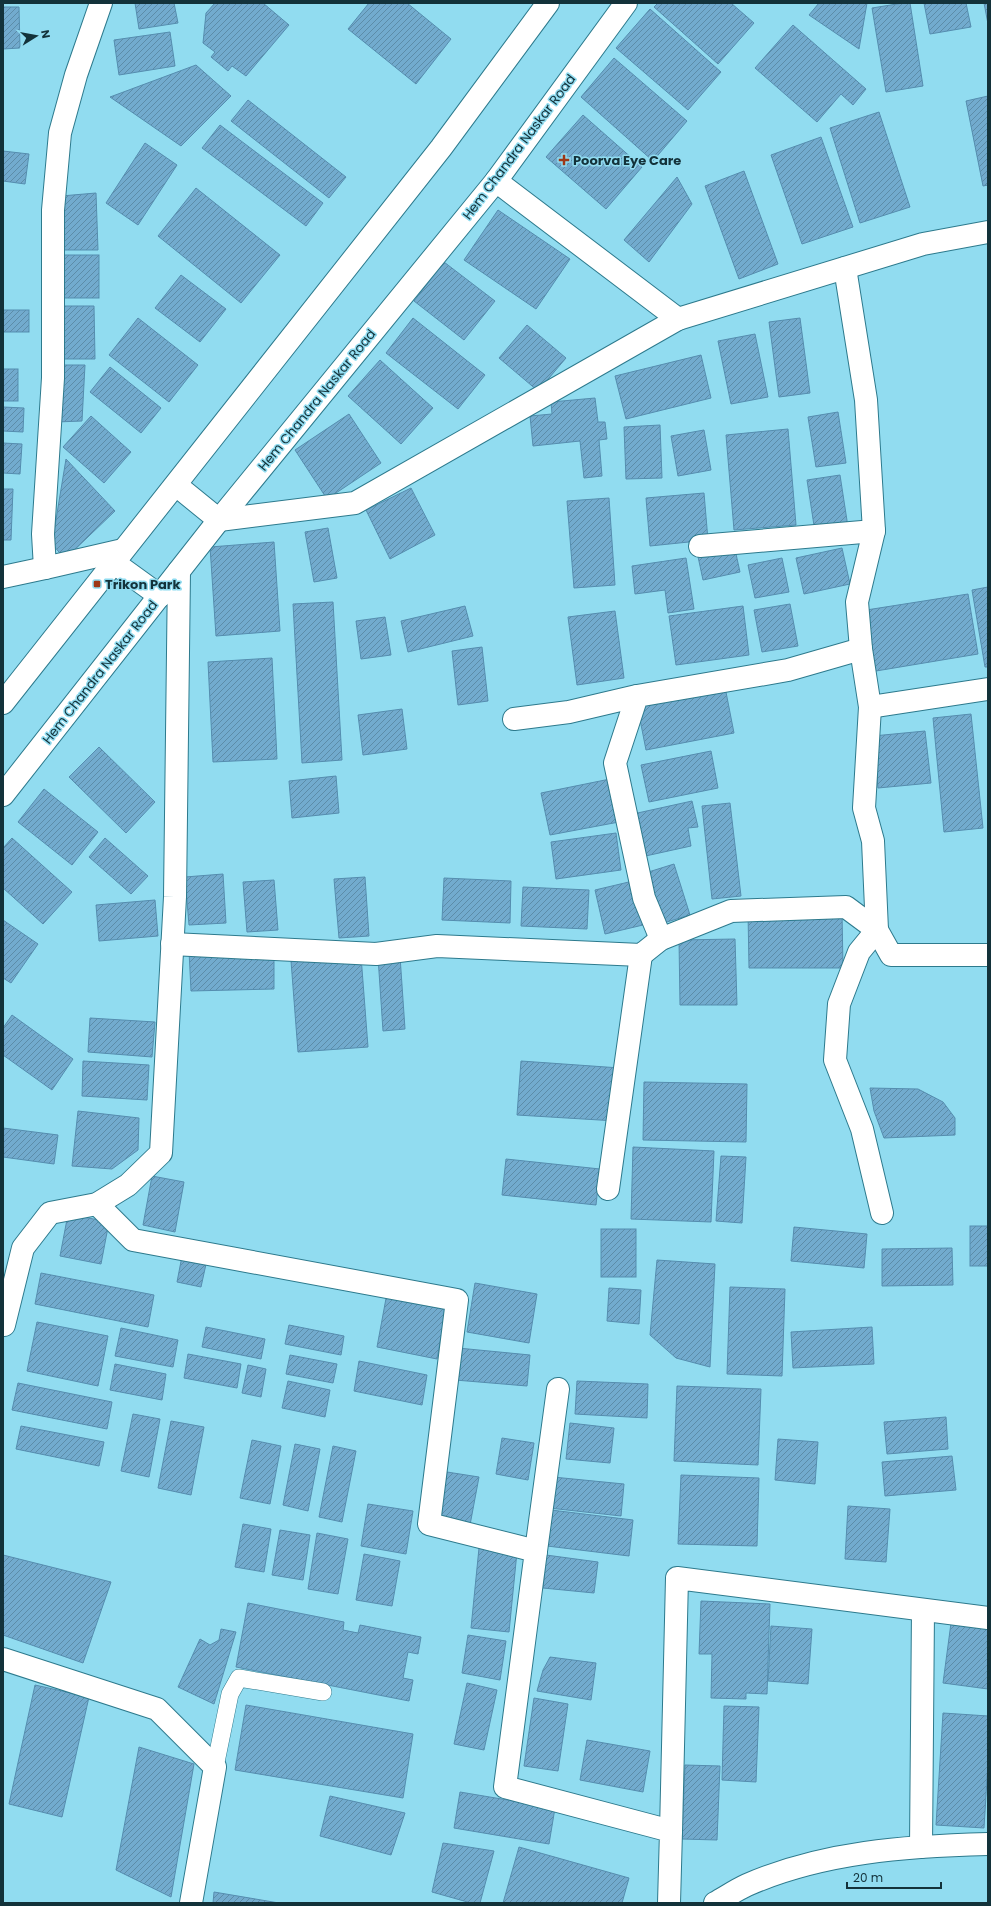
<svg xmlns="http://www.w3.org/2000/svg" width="991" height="1906" font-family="Poppins,sans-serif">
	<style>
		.building { fill: url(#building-hatch); stroke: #558daf }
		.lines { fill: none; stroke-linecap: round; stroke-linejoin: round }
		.lane-casing { stroke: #2d7a8d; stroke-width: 18 }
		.street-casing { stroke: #2d7a8d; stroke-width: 24 }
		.secondary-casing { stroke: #2d7a8d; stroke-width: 24 }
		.lane { stroke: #fff; stroke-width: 17 }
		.street { stroke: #fff; stroke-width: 22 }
		.secondary { stroke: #fff; stroke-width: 22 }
		.poi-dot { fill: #9e3716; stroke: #91dcf0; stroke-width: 1.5 }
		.labels { text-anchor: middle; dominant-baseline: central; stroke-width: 3; stroke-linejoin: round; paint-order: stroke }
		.street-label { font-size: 13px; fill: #13323a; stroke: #91dcf0 }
		.poi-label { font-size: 13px; font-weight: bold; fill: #13323a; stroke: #91dcf0; text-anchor: start }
	</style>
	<defs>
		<pattern id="building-hatch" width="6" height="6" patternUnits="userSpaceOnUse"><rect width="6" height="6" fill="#72abce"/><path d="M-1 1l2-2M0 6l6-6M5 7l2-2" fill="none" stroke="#5c8ca8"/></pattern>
	</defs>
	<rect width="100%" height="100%" fill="#91dcf0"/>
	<!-- building -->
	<g class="building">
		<path d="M135,3H174L178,23L139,29Z"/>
		<path d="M215,3H263L289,25L246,76L232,66L228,71L211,57L215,52L203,43L206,13Z"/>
		<path d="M369,3H407L451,39L416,84L348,29Z"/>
		<path d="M658,3H731L754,23L718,64L654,7Z"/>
		<path d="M819,3H867L859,49L809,15Z"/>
		<path d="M903,3H910L923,86L886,92L872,8Z"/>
		<path d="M924,3H966L971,27L930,34Z"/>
		<path d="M984,3H988V24Z"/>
		<path d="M3,7H19L20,48L3,49Z"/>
		<path d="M650,9L721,72L688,110L616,48Z"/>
		<path d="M793,25L866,89L853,105L841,94L817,122L755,68Z"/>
		<path d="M170,32L175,66L119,75L114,40Z"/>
		<path d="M614,58L687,121L653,161L581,97Z"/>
		<path d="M196,65L231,96L181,146L110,97Z"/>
		<path d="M988,96V185L983,186L966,101Z"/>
		<path d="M248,100L346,177L329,198L231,121Z"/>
		<path d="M879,112L910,207L860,223L830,128Z"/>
		<path d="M583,115L642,167L606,209L546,157Z"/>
		<path d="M220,125L323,203L306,226L202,148Z"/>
		<path d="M821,137L853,227L802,244L771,155Z"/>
		<path d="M145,143L177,165L138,225L106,203Z"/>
		<path d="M3,151L29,154L25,184L3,181Z"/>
		<path d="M744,171L778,264L739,279L705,186Z"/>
		<path d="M677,177L692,204L649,262L624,240Z"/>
		<path d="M196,188L280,255L241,303L158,236Z"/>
		<path d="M96,193L98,250H61V196Z"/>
		<path d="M498,210L570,259L536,309L464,260Z"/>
		<rect x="57" y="255" width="42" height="43"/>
		<path d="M444,262L495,301L464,340L414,301Z"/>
		<path d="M181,275L226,309L200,342L155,308Z"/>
		<path d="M58,306H94L95,359H57Z"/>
		<rect x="3" y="310" width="26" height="22"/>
		<path d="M138,318L198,365L169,402L109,355Z"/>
		<path d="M413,318L485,375L458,409L386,353Z"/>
		<path d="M800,318L810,393L779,397L769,322Z"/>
		<path d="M527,325L566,358L538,391L499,358Z"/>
		<path d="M755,334L768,397L731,404L718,341Z"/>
		<path d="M701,355L711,398L626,419L615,376Z"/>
		<path d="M380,360L433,408L401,444L348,396Z"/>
		<path d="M59,365H85L82,421L56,422Z"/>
		<path d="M110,367L161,408L141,433L90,392Z"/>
		<rect x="3" y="369" width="15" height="32"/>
		<path d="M595,398L598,422H605L607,439L599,440L602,476L584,478L580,441L533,446L530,416L552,414L551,402Z"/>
		<path d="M3,407L24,408L23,432L3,431Z"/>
		<path d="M838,412L846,463L816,467L808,417Z"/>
		<path d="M349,414L381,463L327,499L295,450Z"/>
		<path d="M91,416L131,452L104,483L63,447Z"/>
		<path d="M660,425L662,478L626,479L624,427Z"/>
		<path d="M788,429L796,525L734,530L726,435Z"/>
		<path d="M704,430L711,470L678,476L671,436Z"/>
		<path d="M3,443L22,444L20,474L3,473Z"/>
		<path d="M66,459L115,511L65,559L52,544Z"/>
		<path d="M840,475L848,527L815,532L807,480Z"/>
		<path d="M411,488L435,535L390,559L366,510Z"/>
		<path d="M3,489H13L11,540H3Z"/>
		<path d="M704,493L708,540L650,546L646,498Z"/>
		<path d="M609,498L615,585L574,588L567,501Z"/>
		<path d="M328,528L337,578L314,582L305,532Z"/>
		<path d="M274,542L280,631L216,636L210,547Z"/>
		<path d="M734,545L740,572L703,580L697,552Z"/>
		<path d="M842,548L850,584L804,594L796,558Z"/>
		<path d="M686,558L694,609L668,613L665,590L635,594L632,566Z"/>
		<path d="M782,558L789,592L755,598L748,565Z"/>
		<path d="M988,587V667H985L972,590Z"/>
		<path d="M968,594L978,654L870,672L860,611Z"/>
		<path d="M333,602L342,760L302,763L293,604Z"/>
		<path d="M790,604L798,646L762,652L754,610Z"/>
		<path d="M465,606L473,636L408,652L401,621Z"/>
		<path d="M743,606L749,655L676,665L669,616Z"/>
		<path d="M615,611L624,678L577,685L568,617Z"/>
		<path d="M385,617L391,655L361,659L356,621Z"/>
		<path d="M482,647L488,701L458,705L452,651Z"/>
		<path d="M272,658L277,759L213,762L208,662Z"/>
		<path d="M725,687L734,733L646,750L637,704Z"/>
		<path d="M402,709L407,749L363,755L358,715Z"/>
		<path d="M971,714L983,828L944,832L933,718Z"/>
		<path d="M925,731L931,783L878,788L873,736Z"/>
		<path d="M99,747L155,802L126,833L69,777Z"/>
		<path d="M711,751L718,788L649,802L641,765Z"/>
		<path d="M336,776L339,813L292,818L289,781Z"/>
		<path d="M610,779L619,822L550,835L541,793Z"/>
		<path d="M44,789L98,832L72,865L18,822Z"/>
		<path d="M692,801L698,827L688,828L691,846L641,857L633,814Z"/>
		<path d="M730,803L741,896L712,899L702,806Z"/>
		<path d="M616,833L621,870L556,879L551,842Z"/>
		<path d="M12,838L72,892L43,924L3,888V848Z"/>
		<path d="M105,838L148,876L131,894L89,857Z"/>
		<path d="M674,864L690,915L657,925L642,874Z"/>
		<path d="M223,874L226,923L189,925L185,877Z"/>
		<path d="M365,877L369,936L339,938L334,879Z"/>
		<path d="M444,878L511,881L510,923L442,920Z"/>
		<path d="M274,880L278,930L247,932L243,882Z"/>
		<path d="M633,881L643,925L605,934L595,890Z"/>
		<path d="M523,887L589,890L587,929L521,926Z"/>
		<path d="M155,900L158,936L99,941L96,905Z"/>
		<path d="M748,912H842L843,968H749Z"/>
		<path d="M3,920L38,944L11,983L3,978Z"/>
		<path d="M735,939L737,1005H680L679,940Z"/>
		<path d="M274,950V989L191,991L189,951Z"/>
		<path d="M361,956L368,1047L298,1052L291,961Z"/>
		<path d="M400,956L405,1029L383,1031L378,957Z"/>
		<path d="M12,1015L73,1059L52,1090L3,1055V1028Z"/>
		<path d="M90,1018L155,1022L152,1057L88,1052Z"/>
		<path d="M83,1061L149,1065L147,1100L82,1096Z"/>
		<path d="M521,1061L620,1068L616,1121L517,1115Z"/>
		<path d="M644,1082L747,1084L746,1142L643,1140Z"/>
		<path d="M870,1088L918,1089L943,1102L955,1118V1135L884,1138L874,1111Z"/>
		<path d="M78,1111L139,1118L138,1150L112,1169L72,1166Z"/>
		<path d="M3,1128L58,1135L54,1164L3,1157Z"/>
		<path d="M633,1147L714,1151L711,1222L631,1219Z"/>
		<path d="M721,1156L746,1157L742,1223L716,1221Z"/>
		<path d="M506,1159L600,1169L596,1205L502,1195Z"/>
		<path d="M152,1176L184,1182L175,1232L143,1225Z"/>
		<path d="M68,1214L109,1222L101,1264L60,1256Z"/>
		<rect x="970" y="1226" width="18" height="40"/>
		<path d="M794,1227L867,1234L864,1268L791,1261Z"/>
		<rect x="601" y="1229" width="35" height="48"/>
		<path d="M952,1248L953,1285L882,1286V1249Z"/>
		<path d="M183,1251L208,1255L201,1287L177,1282Z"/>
		<path d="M657,1260L715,1264L710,1367L676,1358L650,1335Z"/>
		<path d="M41,1273L154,1295L148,1327L35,1304Z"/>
		<path d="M475,1283L537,1294L529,1343L467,1332Z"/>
		<path d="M730,1287L785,1289L782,1376L727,1374Z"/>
		<path d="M609,1288L641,1290L639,1324L607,1321Z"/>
		<path d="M387,1293L447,1305L437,1359L377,1347Z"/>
		<path d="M37,1322L108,1336L98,1386L27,1371Z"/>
		<path d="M289,1325L344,1336L341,1355L285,1344Z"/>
		<path d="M206,1327L265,1339L261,1359L202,1347Z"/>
		<path d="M872,1327L874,1364L793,1368L791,1332Z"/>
		<path d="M121,1328L178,1340L173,1367L115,1356Z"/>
		<path d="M458,1348L530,1355L527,1386L455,1380Z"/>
		<path d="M188,1354L241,1364L237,1388L184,1378Z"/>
		<path d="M290,1355L337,1364L333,1383L286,1374Z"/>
		<path d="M359,1361L427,1375L422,1405L354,1391Z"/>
		<path d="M115,1364L166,1374L162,1400L110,1390Z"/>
		<path d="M248,1365L266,1369L261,1397L242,1393Z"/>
		<path d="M288,1381L330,1390L325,1417L282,1408Z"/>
		<path d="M577,1381L648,1384L647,1418L575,1414Z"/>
		<path d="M18,1383L112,1402L107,1429L12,1410Z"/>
		<path d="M677,1386L761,1389L758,1465L674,1461Z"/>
		<path d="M133,1414L160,1419L149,1477L121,1471Z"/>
		<path d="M946,1417L948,1449L887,1454L884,1422Z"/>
		<path d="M171,1421L204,1427L191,1495L158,1488Z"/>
		<path d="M570,1423L614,1428L610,1463L566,1459Z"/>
		<path d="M21,1426L104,1442L99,1466L16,1449Z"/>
		<path d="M502,1438L534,1443L528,1480L496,1474Z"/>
		<path d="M778,1439L818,1442L815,1484L775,1480Z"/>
		<path d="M252,1440L281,1446L270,1504L240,1498Z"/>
		<path d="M295,1444L320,1449L308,1511L283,1505Z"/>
		<path d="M333,1446L356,1451L342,1522L319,1517Z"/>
		<path d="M952,1456L956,1490L885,1496L882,1462Z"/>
		<path d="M447,1472L479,1477L470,1525L439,1519Z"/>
		<path d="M681,1475L759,1478L757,1546L678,1544Z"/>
		<path d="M553,1477L624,1484L621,1516L549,1508Z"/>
		<path d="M368,1504L413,1511L406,1554L361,1546Z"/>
		<path d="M848,1506L890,1509L886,1562L845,1559Z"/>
		<path d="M551,1510L633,1520L629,1556L547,1546Z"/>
		<path d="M243,1524L271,1529L264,1572L235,1567Z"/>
		<path d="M280,1530L310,1535L303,1580L272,1575Z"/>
		<path d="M317,1533L348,1539L338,1594L308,1589Z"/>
		<path d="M479,1548L517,1552L509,1632L471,1628Z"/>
		<path d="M364,1554L400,1561L392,1606L356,1600Z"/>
		<path d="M3,1555L111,1582L83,1663L3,1635Z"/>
		<path d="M546,1555L598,1562L594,1593L543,1588Z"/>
		<path d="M701,1601L770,1604L767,1694L746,1693V1699L711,1698L712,1654H699Z"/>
		<path d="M248,1603L344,1622L343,1630L358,1633L360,1625L421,1637L418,1654L408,1652L403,1678L413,1680L409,1701L236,1667Z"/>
		<path d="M951,1623L988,1628V1689L943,1683Z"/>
		<path d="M771,1626L812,1629L808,1684L768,1681Z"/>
		<path d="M221,1629L236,1632L214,1704L178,1687L200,1639L210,1645L219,1640Z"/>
		<path d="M468,1635L506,1641L500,1680L462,1673Z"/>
		<path d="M550,1657L596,1663L591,1700L537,1691L543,1670Z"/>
		<path d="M467,1683L497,1690L484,1750L454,1744Z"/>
		<path d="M35,1685L89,1697L62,1817L9,1804Z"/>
		<path d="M534,1698L568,1704L558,1771L524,1766Z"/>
		<path d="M246,1705L413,1734L403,1798L235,1770Z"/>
		<path d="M724,1706L759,1707L756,1782L722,1780Z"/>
		<path d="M943,1713L988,1716V1763L984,1828L936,1825Z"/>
		<path d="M587,1740L650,1751L643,1792L580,1780Z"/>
		<path d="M139,1747L194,1764L171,1897L116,1870Z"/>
		<path d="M685,1765L720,1766L717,1840L682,1839Z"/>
		<path d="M460,1792L555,1808L549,1844L454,1828Z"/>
		<path d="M330,1796L405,1813L391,1855L320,1836Z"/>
		<path d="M443,1843L494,1851L480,1903H471L432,1892Z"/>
		<path d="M519,1847L629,1878L622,1903H503Z"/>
		<path d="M214,1892L279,1903H213Z"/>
	</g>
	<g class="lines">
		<!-- lane casing -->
		<g class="lane-casing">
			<path id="lane" d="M215,1767L230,1694L239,1678L323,1692"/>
		</g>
		<!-- street casing -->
		<g class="street-casing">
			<g id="street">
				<path d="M101,3L76,75L60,133L53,210V378L43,534L45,568L123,550"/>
				<path d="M496,181L678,319"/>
				<path d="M700,546L874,531"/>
				<path d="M3,577L45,568"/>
				<path d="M861,649L870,707L864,808L873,841L877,930L859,952L839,1004L835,1060L862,1129L882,1213"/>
				<path d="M870,707L988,689"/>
				<path d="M514,719L569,712L637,696"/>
				<path d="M661,939L644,898L615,763L637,696L788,670L861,649L857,602L874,531L866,400L845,268"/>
				<path d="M172,944L376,954L437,946L641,955L661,939L731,911L846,907L877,930L891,955H988"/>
				<path d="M608,1189L641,955"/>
				<path d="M97,1204L133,1240L457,1300L429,1524L536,1551L505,1787L671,1831L669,1903"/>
				<path d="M4,1325L23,1248L50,1213L97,1204L128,1185L161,1153L175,897L179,571"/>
				<path d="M536,1551L558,1389"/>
				<path d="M3,1659L157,1709L215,1767L191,1903"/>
				<path d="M671,1831L677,1578L988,1618"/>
				<path d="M921,1847L923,1610"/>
				<path d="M715,1903C726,1897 736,1890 747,1885C822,1852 907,1846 988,1844"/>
			</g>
		</g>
		<!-- secondary casing -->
		<g class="secondary-casing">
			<g id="secondary">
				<path d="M176,485L219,520L355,503L678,319L923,244L988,232"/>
				<path d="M113,562L160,596"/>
				<path d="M3,703L441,148L548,3"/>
				<path d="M3,795L219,520L496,181L626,3"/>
			</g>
		</g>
		<!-- lane -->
		<use href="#lane" class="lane"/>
		<!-- street -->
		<use href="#street" class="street"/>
		<!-- secondary -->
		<use href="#secondary" class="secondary"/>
	</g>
	<!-- markers -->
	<g class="poi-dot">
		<path d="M562 154h4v4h4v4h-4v4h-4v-4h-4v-4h4z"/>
		<rect x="93" y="580" width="8" height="8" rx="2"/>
	</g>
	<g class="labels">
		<!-- street labels -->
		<g class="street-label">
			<text transform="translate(519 147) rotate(-53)">Hem Chandra Naskar Road</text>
			<text transform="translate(317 400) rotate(-51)">Hem Chandra Naskar Road</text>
			<text transform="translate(100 672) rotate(-52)">Hem Chandra Naskar Road</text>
		</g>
		<!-- poi labels -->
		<g class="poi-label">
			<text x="573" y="160">Poorva Eye Care</text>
			<text x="105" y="584">Trikon Park</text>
		</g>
	</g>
	<!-- border -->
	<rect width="991" height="1906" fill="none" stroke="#13323a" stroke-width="8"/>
	<!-- north arrow -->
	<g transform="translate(36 36) rotate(79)" stroke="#91dcf0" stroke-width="3" paint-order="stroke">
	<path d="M0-3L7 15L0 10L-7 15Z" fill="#13323a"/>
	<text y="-6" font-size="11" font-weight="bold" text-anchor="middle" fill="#13323a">N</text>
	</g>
	<!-- scale -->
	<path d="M847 1882v6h94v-6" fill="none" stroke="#13323a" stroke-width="2"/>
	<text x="853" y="1882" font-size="12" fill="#13323a" stroke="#91dcf0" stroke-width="3" paint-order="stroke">20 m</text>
</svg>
